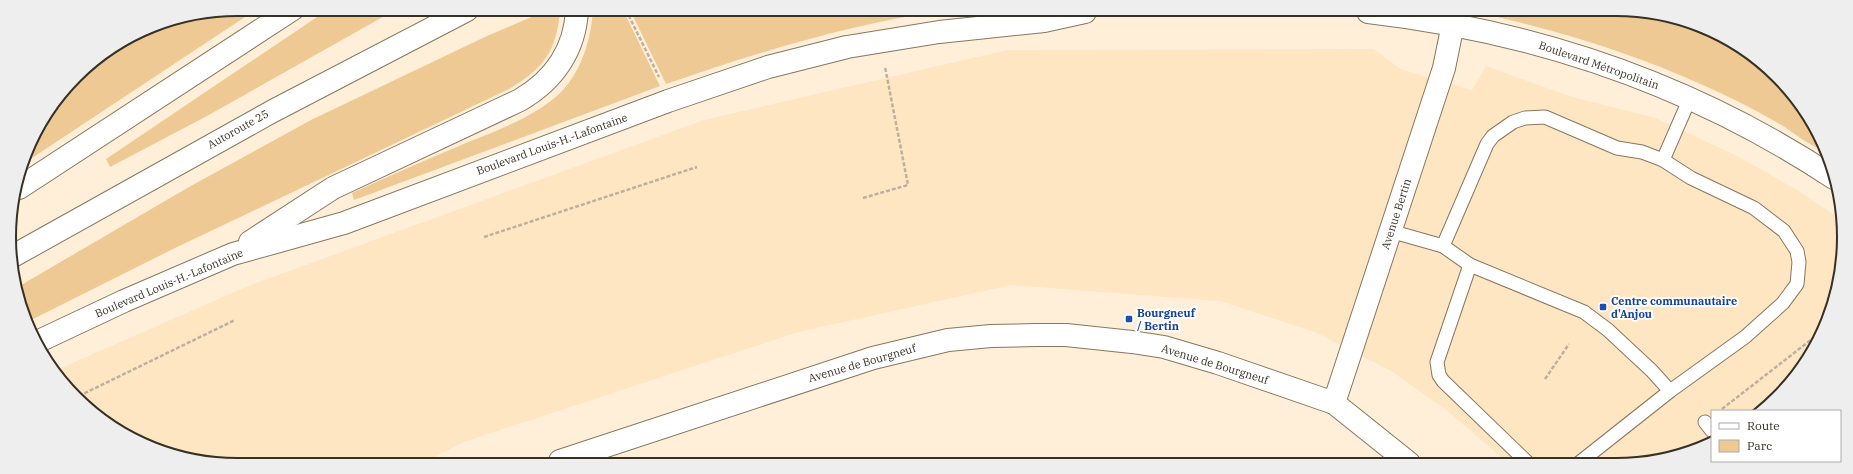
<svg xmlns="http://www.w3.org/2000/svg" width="1853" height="474" font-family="'IBM Plex Serif',serif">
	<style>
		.built { fill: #fee6c3 }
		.green { fill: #eec993 }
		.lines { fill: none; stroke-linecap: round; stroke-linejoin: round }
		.lane-casing { stroke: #88775e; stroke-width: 15 }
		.street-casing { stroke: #88775e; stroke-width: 24 }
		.secondary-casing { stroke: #88775e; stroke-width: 24 }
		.highway-casing { stroke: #88775e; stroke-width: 24 }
		.path { stroke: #beb09e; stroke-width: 2.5; stroke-dasharray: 4 2; stroke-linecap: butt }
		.lane { stroke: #fff; stroke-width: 13 }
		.street { stroke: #fff; stroke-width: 22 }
		.secondary { stroke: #fff; stroke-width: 22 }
		.highway { stroke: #fff; stroke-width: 22 }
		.transit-dot { fill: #1a4fb4; stroke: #fff; stroke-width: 1.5 }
		.labels { text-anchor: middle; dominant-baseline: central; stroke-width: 4; stroke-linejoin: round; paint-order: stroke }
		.street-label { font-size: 11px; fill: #373025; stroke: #fff }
		.transit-label { font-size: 11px; font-weight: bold; fill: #164399; stroke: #fff; text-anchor: start }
		.rim { fill: none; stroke: #373025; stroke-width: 2 }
	</style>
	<rect width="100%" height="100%" fill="#ffefd9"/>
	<!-- built -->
	<path class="built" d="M1374,49L1400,69L1472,90L1486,66L1572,97L1656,118L1737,156L1799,191L1840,219V281L1814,351L1766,408L1762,411H1712V442L1703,448L1646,463H1508L1445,409L1391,371L1315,332L1220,301L1011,285L798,332L464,442L426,461H193L123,434L56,376L54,371L248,286L704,120L1007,50Z"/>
	<!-- green -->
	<g class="green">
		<path d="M237,9H257L26,162L33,136L78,76L102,56L150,26Z"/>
		<path d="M329,9H397L207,116L110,167L106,159Z"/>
		<path d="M548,10H560C557,51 543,69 509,89L175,248L29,321L17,296L16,288L189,187L311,120L487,36Z"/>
		<path d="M593,10H623L660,86L354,200L352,193C385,178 418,163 452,149C488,133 533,120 562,91C582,70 591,39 593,10Z"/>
		<path d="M630,10L941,11C846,25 756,53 666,84Z"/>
		<path d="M1479,13H1660L1707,32L1763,68L1805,110L1822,150C1809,145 1795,134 1783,126C1768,117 1751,108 1735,100C1654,60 1568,32 1479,13Z"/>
	</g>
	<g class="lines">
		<!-- lane casing -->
		<g class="lane-casing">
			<g id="lane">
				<path d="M1663,160L1690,98"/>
				<path d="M1390,231L1443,246L1487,144L1493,136L1513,122L1525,118L1545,117L1617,148L1642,152L1663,160L1691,178L1754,208L1784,231L1797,251L1799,262L1797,284L1783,303L1745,337L1670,391L1579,463"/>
				<path d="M1443,246L1470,265L1584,312L1608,330L1652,371L1670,391"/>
				<path d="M1470,265L1437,362L1439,375L1443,381L1528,463"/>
				<path d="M1705,422L1712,431"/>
			</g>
		</g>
		<!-- street casing -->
		<g class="street-casing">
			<g id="street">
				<path d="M1334,403L1444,68L1453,24"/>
				<path d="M560,461L873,358L948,340L991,336L1036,335H1066L1132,342L1164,347L1218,363L1334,403L1409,463"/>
			</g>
		</g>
		<!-- secondary casing -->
		<g class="secondary-casing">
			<g id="secondary">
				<path d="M1368,12C1535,31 1693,85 1834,178"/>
				<path d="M250,242L333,188L520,100C554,80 575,50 577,10"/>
				<path d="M39,341L124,301L233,254L344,223L668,101L768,67L847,47L939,32L1044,21L1085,12"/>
			</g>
		</g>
		<!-- highway casing -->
		<g class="highway-casing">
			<g id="highway">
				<path d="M19,188L293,9"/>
				<path d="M13,256L273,111L467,10"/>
			</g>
		</g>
		<!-- path -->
		<g class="path">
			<path d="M626,10L659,77"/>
			<path d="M863,198L908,185L885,67"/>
			<path d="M484,237L697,167"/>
			<path d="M1545,379L1569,344"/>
			<path d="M79,396L235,320"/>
			<path d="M1722,409L1821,332"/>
		</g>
		<!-- lane -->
		<use href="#lane" class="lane"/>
		<!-- street -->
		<use href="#street" class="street"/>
		<!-- secondary -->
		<use href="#secondary" class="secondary"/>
		<!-- highway -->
		<use href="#highway" class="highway"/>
	</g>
	<!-- markers -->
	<g class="transit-dot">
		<rect x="1599" y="303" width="8" height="8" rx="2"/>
		<rect x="1125" y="315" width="8" height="8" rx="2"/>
	</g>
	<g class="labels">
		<!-- street labels -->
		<g class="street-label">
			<text transform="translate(1599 65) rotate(19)">Boulevard Métropolitain</text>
			<text transform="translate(238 129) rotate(-29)">Autoroute 25</text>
			<text transform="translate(552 144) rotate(-20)">Boulevard Louis-H.-Lafontaine</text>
			<text transform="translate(1396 214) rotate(-72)">Avenue Bertin</text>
			<text transform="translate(169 283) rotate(-23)">Boulevard Louis-H.-Lafontaine</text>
			<text transform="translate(862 363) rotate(-16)">Avenue de Bourgneuf</text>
			<text transform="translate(1215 364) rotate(17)">Avenue de Bourgneuf</text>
		</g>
		<!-- transit labels -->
		<g class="transit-label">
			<text x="1611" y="301">Centre communautaire<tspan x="1611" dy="13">d'Anjou</tspan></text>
			<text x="1137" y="313">Bourgneuf<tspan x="1137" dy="13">/ Bertin</tspan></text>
		</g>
	</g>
	<!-- crop -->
	<path d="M0 0H1853V474H0ZM237 16H1616A221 221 0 0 1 1837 237V237A221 221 0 0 1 1616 458H237A221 221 0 0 1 16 237V237A221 221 0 0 1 237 16Z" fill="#efeeee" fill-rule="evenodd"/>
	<path class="rim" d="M237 16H1616A221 221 0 0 1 1837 237V237A221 221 0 0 1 1616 458H237A221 221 0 0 1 16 237V237A221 221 0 0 1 237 16Z"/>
	<!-- legend -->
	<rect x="1711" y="410" width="130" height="52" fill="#ffffff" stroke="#afaca8"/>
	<rect x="1719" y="423" width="20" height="6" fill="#ffffff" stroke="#afaca8"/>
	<text x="1747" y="430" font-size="12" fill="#373025">Route</text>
	<rect x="1719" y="440" width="20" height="12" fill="#eec993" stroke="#afaca8"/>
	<text x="1747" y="450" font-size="12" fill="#373025">Parc</text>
</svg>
